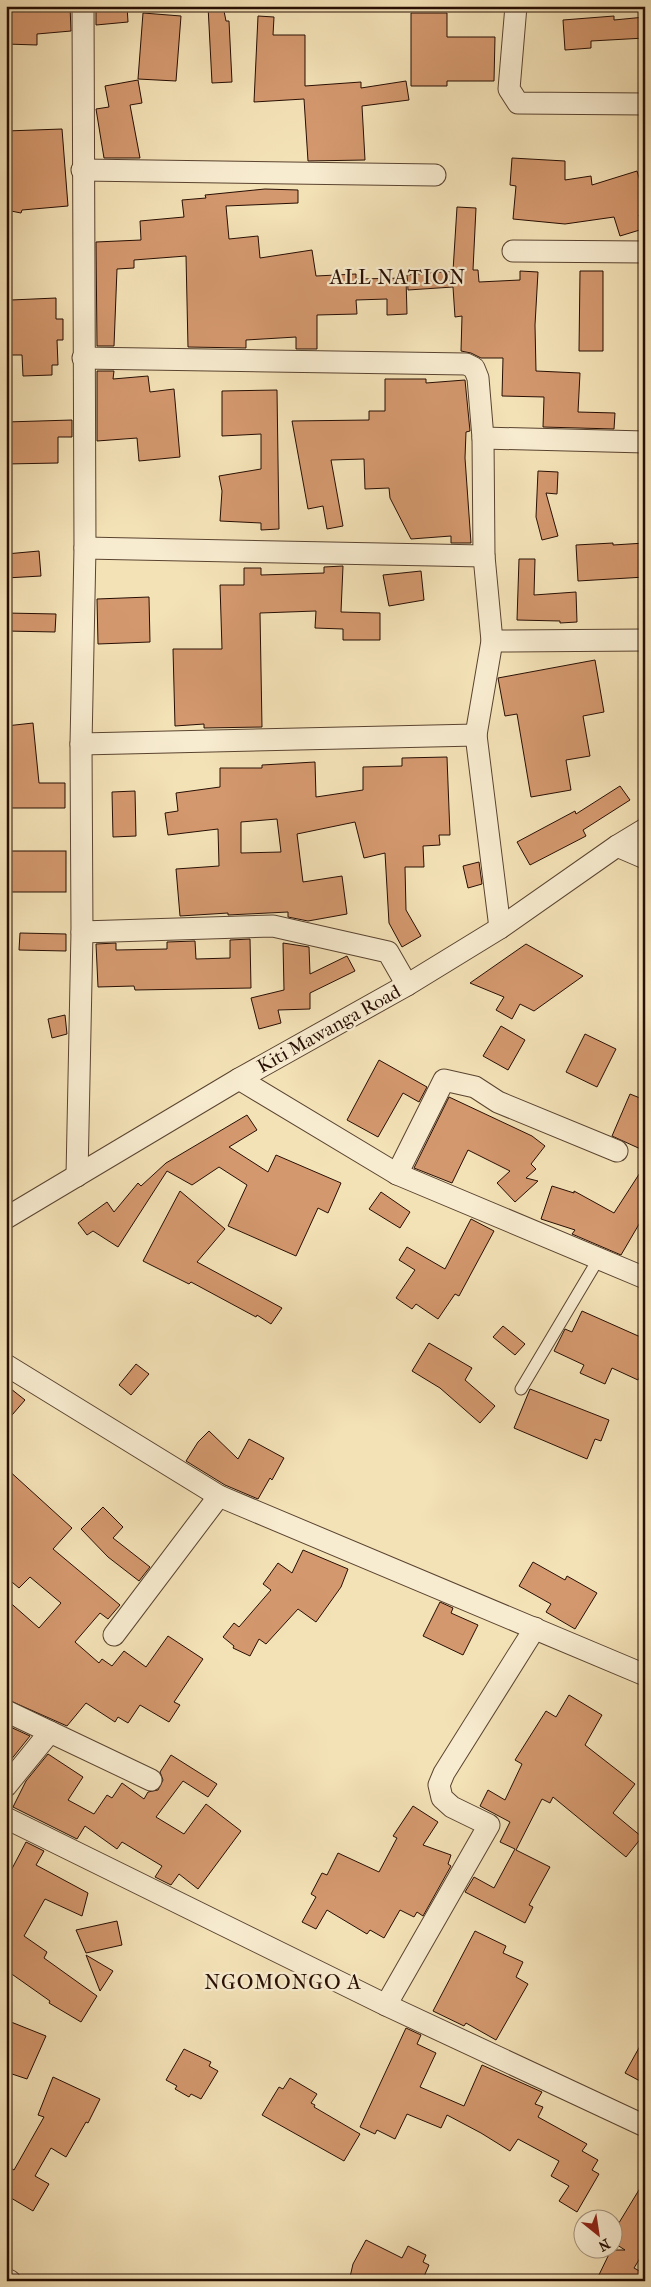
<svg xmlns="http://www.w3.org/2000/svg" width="651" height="2287" font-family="'IM FELL French Canon',serif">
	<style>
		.building { fill: #d4986e; stroke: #270e03; fill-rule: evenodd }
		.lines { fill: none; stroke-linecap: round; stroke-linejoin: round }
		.service-casing { stroke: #5a4330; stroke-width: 13 }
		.minor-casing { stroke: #5a4330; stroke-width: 23 }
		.service { stroke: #f8ecd0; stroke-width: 11 }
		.minor { stroke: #f8ecd0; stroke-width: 21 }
		.labels { text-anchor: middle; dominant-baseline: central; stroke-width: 4.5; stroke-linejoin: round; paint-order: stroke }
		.street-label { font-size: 19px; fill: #270e03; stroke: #f8ecd0 }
		.quarter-label { font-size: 21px; letter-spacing: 1px; fill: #270e03; stroke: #f8ecd0 }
	</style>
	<rect width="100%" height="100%" fill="#f4e2b7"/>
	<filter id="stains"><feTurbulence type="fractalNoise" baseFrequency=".004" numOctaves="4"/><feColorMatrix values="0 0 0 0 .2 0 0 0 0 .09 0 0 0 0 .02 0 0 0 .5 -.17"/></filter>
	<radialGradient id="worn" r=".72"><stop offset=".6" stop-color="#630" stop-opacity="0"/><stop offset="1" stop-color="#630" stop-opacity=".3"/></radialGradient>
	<!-- building -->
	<g class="building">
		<path d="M6,6H38V8L70,6L71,31L37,34V45L6,44Z"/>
		<path d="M96,6H127L128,22L96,25Z"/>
		<path d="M208,6H223L226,21H229L232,82L212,83Z"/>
		<path d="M143,13L181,16L176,81L138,79Z"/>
		<path d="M411,13H447V37H495L494,81H447V86H411Z"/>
		<path d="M258,16L274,17L273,35H305V86L361,82V88L406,81L409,100L362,106L365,160L308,161L304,99L254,102Z"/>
		<path d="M614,16V20L645,17V38L591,41V48L565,50L563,20Z"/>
		<path d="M138,80L142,103L130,105L140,158H104L96,109L109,107L105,86Z"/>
		<path d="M62,129L68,206L22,210L21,213L6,210V131Z"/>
		<path d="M512,158L565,161V180L591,176L592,185L637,171L645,197V214L639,215L643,229L620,236L614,217L565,224L513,219L516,186L510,185Z"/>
		<path d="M265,189L298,190V203L226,206L229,239L258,236L260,258L312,250L316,276L356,274V279L406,278L407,314L387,315V299L356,300L357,314L317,315V349H296V337L246,340V348L188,347L186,256L134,260V268L117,269L114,346H97L96,242L141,240L140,221L184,217L182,200L206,198L205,195Z"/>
		<path d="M457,207L476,208L473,270H478L479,282L520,280V271L538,272L535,325L536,371L580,373L578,412L615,413L614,429L543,427L544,397L502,396L503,358H481L471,353L461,351L462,316L455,317L453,287L408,290L407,275L453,271Z"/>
		<path d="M580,271H603V351H579Z"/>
		<path d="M56,298V319H63V340H57L58,365H52V375L23,376L22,355H6V302H10L11,300Z"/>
		<path d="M97,371H114L113,379L148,376L150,392L174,389L180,457L139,461L137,438L97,441Z"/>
		<path d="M385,379H426V383L465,380L470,431L466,432L465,458L471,543H451V536L411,539L390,498L389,488L365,489L364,459L331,460L343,526L327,529L323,506L308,509L292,421L369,420V411H385Z"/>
		<path d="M277,390L279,529L261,530V523L220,521L222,491L219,476L261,469V434L222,436V391Z"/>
		<path d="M72,420V437H58V463L6,464V422Z"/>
		<path d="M538,471L558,472L557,494L546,493L558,536L542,540L536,517Z"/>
		<path d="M613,543V545L645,543V577L578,581L576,545Z"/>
		<path d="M39,551L41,576L6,578V554Z"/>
		<path d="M519,559H535L534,595L576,592L577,622L560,623V621L517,620Z"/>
		<path d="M343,566L341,612L380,613V640H343V629L315,628L316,611L260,613L262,727L204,728V724L175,726L173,649H222L220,585H244V568H261V575L324,573V567Z"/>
		<path d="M421,571L424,600L389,606L383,575Z"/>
		<path d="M149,597L150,642L98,644L97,599Z"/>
		<path d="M6,613L56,614L55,632L6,631Z"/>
		<path d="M595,660L604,712L583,716L590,756L566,760L571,790L531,797L517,714L505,716L498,678Z"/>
		<path d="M33,723L39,783H65V808H6V783H11L6,726Z"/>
		<path d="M447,757L450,835H439L440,845L423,846L424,867H405L406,910L421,936L402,947L389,923L385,853L364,858L355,822L297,834L303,882L342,876L347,914L308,921L288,917V912L228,915V913L180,916L176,869L219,866L218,829L168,835L165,813L178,811L176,793L220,787V768H262V765L315,762L316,797L363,790V767L402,766V758ZM277,819L281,852L241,853V822Z"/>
		<path d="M620,786L630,800L583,830L586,836L530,865L517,842L575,811L576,814Z"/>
		<path d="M135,791L136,836L113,837L112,792Z"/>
		<rect x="6" y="851" width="60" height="41"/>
		<path d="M479,862L482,884L468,888L463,866Z"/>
		<path d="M20,933L66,934V951L19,950Z"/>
		<path d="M250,939L251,988L135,990L134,986L98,987L96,944L116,943V950L167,949V942L195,941L196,959L230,958V940Z"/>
		<path d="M283,943L309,947L310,974L347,956L355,971L310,993V1009L278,1010L281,1023L259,1029L251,998L284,990Z"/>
		<path d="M526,944L583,976L534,1011L520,1004L512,1019L496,1010L504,997L470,983Z"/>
		<path d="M65,1015L67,1034L52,1038L48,1019Z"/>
		<path d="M501,1026L525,1040L508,1070L483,1056Z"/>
		<path d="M585,1034L616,1049L597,1087L566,1072Z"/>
		<path d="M379,1060L427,1087L419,1102L403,1093L378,1137L347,1120Z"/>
		<path d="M630,1094L645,1100V1151L612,1136Z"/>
		<path d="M449,1097L532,1136L545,1146L531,1164L536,1169L526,1178L538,1181L515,1202L497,1183L510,1171L468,1150L452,1183L414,1168Z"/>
		<path d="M247,1115L257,1130L229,1147L268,1172L276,1155L341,1183L328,1213L318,1208L296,1256L228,1226L247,1185L219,1167L192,1185L167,1171L118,1247L93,1231L87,1235L78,1223L107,1202L114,1212L138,1183L141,1186L166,1163Z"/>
		<path d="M645,1165V1214L621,1255L572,1234L575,1230L541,1219L552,1186L574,1193V1191L614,1213Z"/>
		<path d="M180,1191L225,1229L197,1262L282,1308L271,1324L257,1315L256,1317L191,1282L189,1284L143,1261Z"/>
		<path d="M381,1192L410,1212L400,1228L369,1209Z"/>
		<path d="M471,1219L494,1231L459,1296L455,1294L438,1319L416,1304L412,1309L396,1298L415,1270L399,1260L407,1247L445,1269Z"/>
		<path d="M582,1311L645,1339V1366L638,1380L612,1368L605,1384L580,1373L584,1365L554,1351L565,1329L572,1332Z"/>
		<path d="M503,1326L525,1344L515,1355L493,1337Z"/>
		<path d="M429,1343L472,1368L465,1380L495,1406L480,1423L440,1388L412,1371Z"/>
		<path d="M136,1364L149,1374L131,1395L119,1385Z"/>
		<path d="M6,1385L25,1400L6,1422Z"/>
		<path d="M530,1389L609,1420L601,1441L595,1439L587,1459L514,1428Z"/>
		<path d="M209,1431L238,1459L249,1439L284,1458L272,1480L270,1478L258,1499L225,1485L186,1461L198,1442Z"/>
		<path d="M6,1468L72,1528L53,1549L120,1605L108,1619L100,1613L75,1642L99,1663L102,1659L112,1666L124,1651L146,1667L168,1636L203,1659L174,1702L180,1705L169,1722L140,1705L128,1723L118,1717L115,1722L86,1703L67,1726L6,1699V1599L39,1628L61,1603L30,1577L19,1588L6,1577Z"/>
		<path d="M103,1507L123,1527L113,1538L150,1567L139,1581L108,1557L81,1529Z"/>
		<path d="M303,1550L348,1569L341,1587L316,1622L298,1609L266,1644L259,1639L250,1656L233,1648L234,1646L223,1637L234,1623L239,1627L271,1590L263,1584L278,1563L292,1573Z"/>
		<path d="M533,1562L565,1580L567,1576L597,1593L575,1629L546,1612L551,1604L519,1586Z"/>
		<path d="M440,1602L453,1608L451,1613L478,1625L463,1655L423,1636Z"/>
		<path d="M569,1695L602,1715L585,1745L635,1784L613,1813L642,1837L626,1857L553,1797L550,1803L542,1799L516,1850L550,1867L529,1905L533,1907L525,1923L465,1892L474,1877L494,1888L515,1849L500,1842L510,1822L480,1806L488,1790L505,1800L522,1764L515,1760L546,1711L556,1717Z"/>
		<path d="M6,1725L30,1736L6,1766Z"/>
		<path d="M48,1754L83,1777L68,1800L94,1814L107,1795L112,1798L122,1783L144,1799L148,1792L158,1790L163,1780L160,1772L171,1755L217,1784L208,1797L183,1781L156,1817L184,1834L206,1804L241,1831L198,1889L179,1874L171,1885L155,1877L162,1866L122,1842L117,1849L85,1826L77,1839L13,1807L26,1781Z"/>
		<path d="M413,1806L438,1822L423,1845L451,1855L448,1864L451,1866L423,1916L417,1912L414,1917L400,1910L384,1938L370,1930L367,1934L327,1910L316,1929L302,1922L316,1897L311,1894L322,1873L327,1875L338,1853L379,1872L397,1838L393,1836Z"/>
		<path d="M26,1842L44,1851L36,1865L88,1893L82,1916L45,1899L24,1936L47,1952L44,1958L97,1996L81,2022L49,2003L50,2001L6,1970V1880Z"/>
		<path d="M117,1921L122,1945L86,1953L76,1930Z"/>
		<path d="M475,1931L506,1946L503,1953L523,1962L516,1977L528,1984L496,2040L466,2023L464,2026L433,2011Z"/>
		<path d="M86,1955L113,1971L100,1991Z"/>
		<path d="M6,2020L46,2036L27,2079L6,2072Z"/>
		<path d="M406,2028L421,2035L417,2044L436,2053L420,2087L464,2106L482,2065L542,2092L535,2104L543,2107L538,2117L587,2144L582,2151L598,2160L592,2170L599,2174L577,2212L559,2201L569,2186L551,2176L559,2161L518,2139L510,2151L481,2133L447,2115L441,2128L407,2114L395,2139L377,2130L375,2134L360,2127Z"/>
		<path d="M645,2037V2072L640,2081L625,2073Z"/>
		<path d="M184,2049L211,2062L209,2066L218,2071L201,2099L191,2094L189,2097L175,2089L177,2086L166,2080Z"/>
		<path d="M53,2077L100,2099L88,2123L86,2122L66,2157L51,2148L35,2176L49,2184L33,2211L6,2195V2165L14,2170L44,2117L38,2115Z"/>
		<path d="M290,2078L317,2094L311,2103L315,2105L314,2107L360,2134L344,2161L262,2115L279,2087L283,2089Z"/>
		<path d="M645,2180V2250L634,2268L645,2274V2281H596L611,2250H625L614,2243V2231Z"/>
		<path d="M366,2240L402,2258L408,2246L426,2255L423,2262L429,2265L422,2281H360L350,2277L353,2264Z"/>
	</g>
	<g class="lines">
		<!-- service casing -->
		<g class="service-casing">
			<path id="service" d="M521,1389L599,1258"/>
		</g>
		<!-- minor casing -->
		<g class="minor-casing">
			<g id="minor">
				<path d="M516,6L509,89L518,103L645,104"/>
				<path d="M82,170L435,175"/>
				<path d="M513,251L645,252"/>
				<path d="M83,358L466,364L474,368L478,378L483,438L484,556L492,641L476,735"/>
				<path d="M483,438L645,442"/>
				<path d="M85,548L484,556"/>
				<path d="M492,641L645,640"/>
				<path d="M81,744L476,735L500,928"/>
				<path d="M617,846L645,858"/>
				<path d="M82,932L273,926L388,952L407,985"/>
				<path d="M239,1079L397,1174L645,1278"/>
				<path d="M397,1174L444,1080L475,1087L498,1102L617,1151"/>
				<path d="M77,1176L82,932L81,744L85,548L83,6"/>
				<path d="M6,1218L239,1079L407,985L500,928L617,846L645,829"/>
				<path d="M6,1365L219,1496L645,1675"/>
				<path d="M114,1635L219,1496"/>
				<path d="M6,1711L151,1780"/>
				<path d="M6,1786L50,1732"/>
				<path d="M6,1818L386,2005L645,2126"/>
				<path d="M386,2005L489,1825L452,1807L442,1798L439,1785L444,1773L535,1628"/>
				<path d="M6,2279L10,2281"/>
			</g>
		</g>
		<!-- service -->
		<use href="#service" class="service"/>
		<!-- minor -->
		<use href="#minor" class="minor"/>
	</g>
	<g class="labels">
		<!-- street labels -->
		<g class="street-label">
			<text transform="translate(329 1029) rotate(-29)">Kiti Mawanga Road</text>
		</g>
		<!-- quarter labels -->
		<g class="quarter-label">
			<text x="398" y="277">ALL NATION</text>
			<text x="283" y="1982">NGOMONGO A</text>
		</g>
	</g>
	<!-- margin -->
	<rect width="651" height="2287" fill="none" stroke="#f4e2b7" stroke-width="25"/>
	<rect x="8" y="8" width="636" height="2272" fill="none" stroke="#270e03" stroke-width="2.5"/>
	<rect x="12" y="12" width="626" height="2262" fill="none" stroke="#270e03"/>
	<!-- north arrow -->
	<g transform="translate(598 2234) rotate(150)"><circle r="24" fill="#f8ecd0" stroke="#a4937e"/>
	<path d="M0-4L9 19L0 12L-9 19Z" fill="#8f2418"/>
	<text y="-8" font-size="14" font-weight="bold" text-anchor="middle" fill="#270e03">N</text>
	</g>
	<rect width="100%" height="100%" filter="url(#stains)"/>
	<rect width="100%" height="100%" fill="url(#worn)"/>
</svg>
